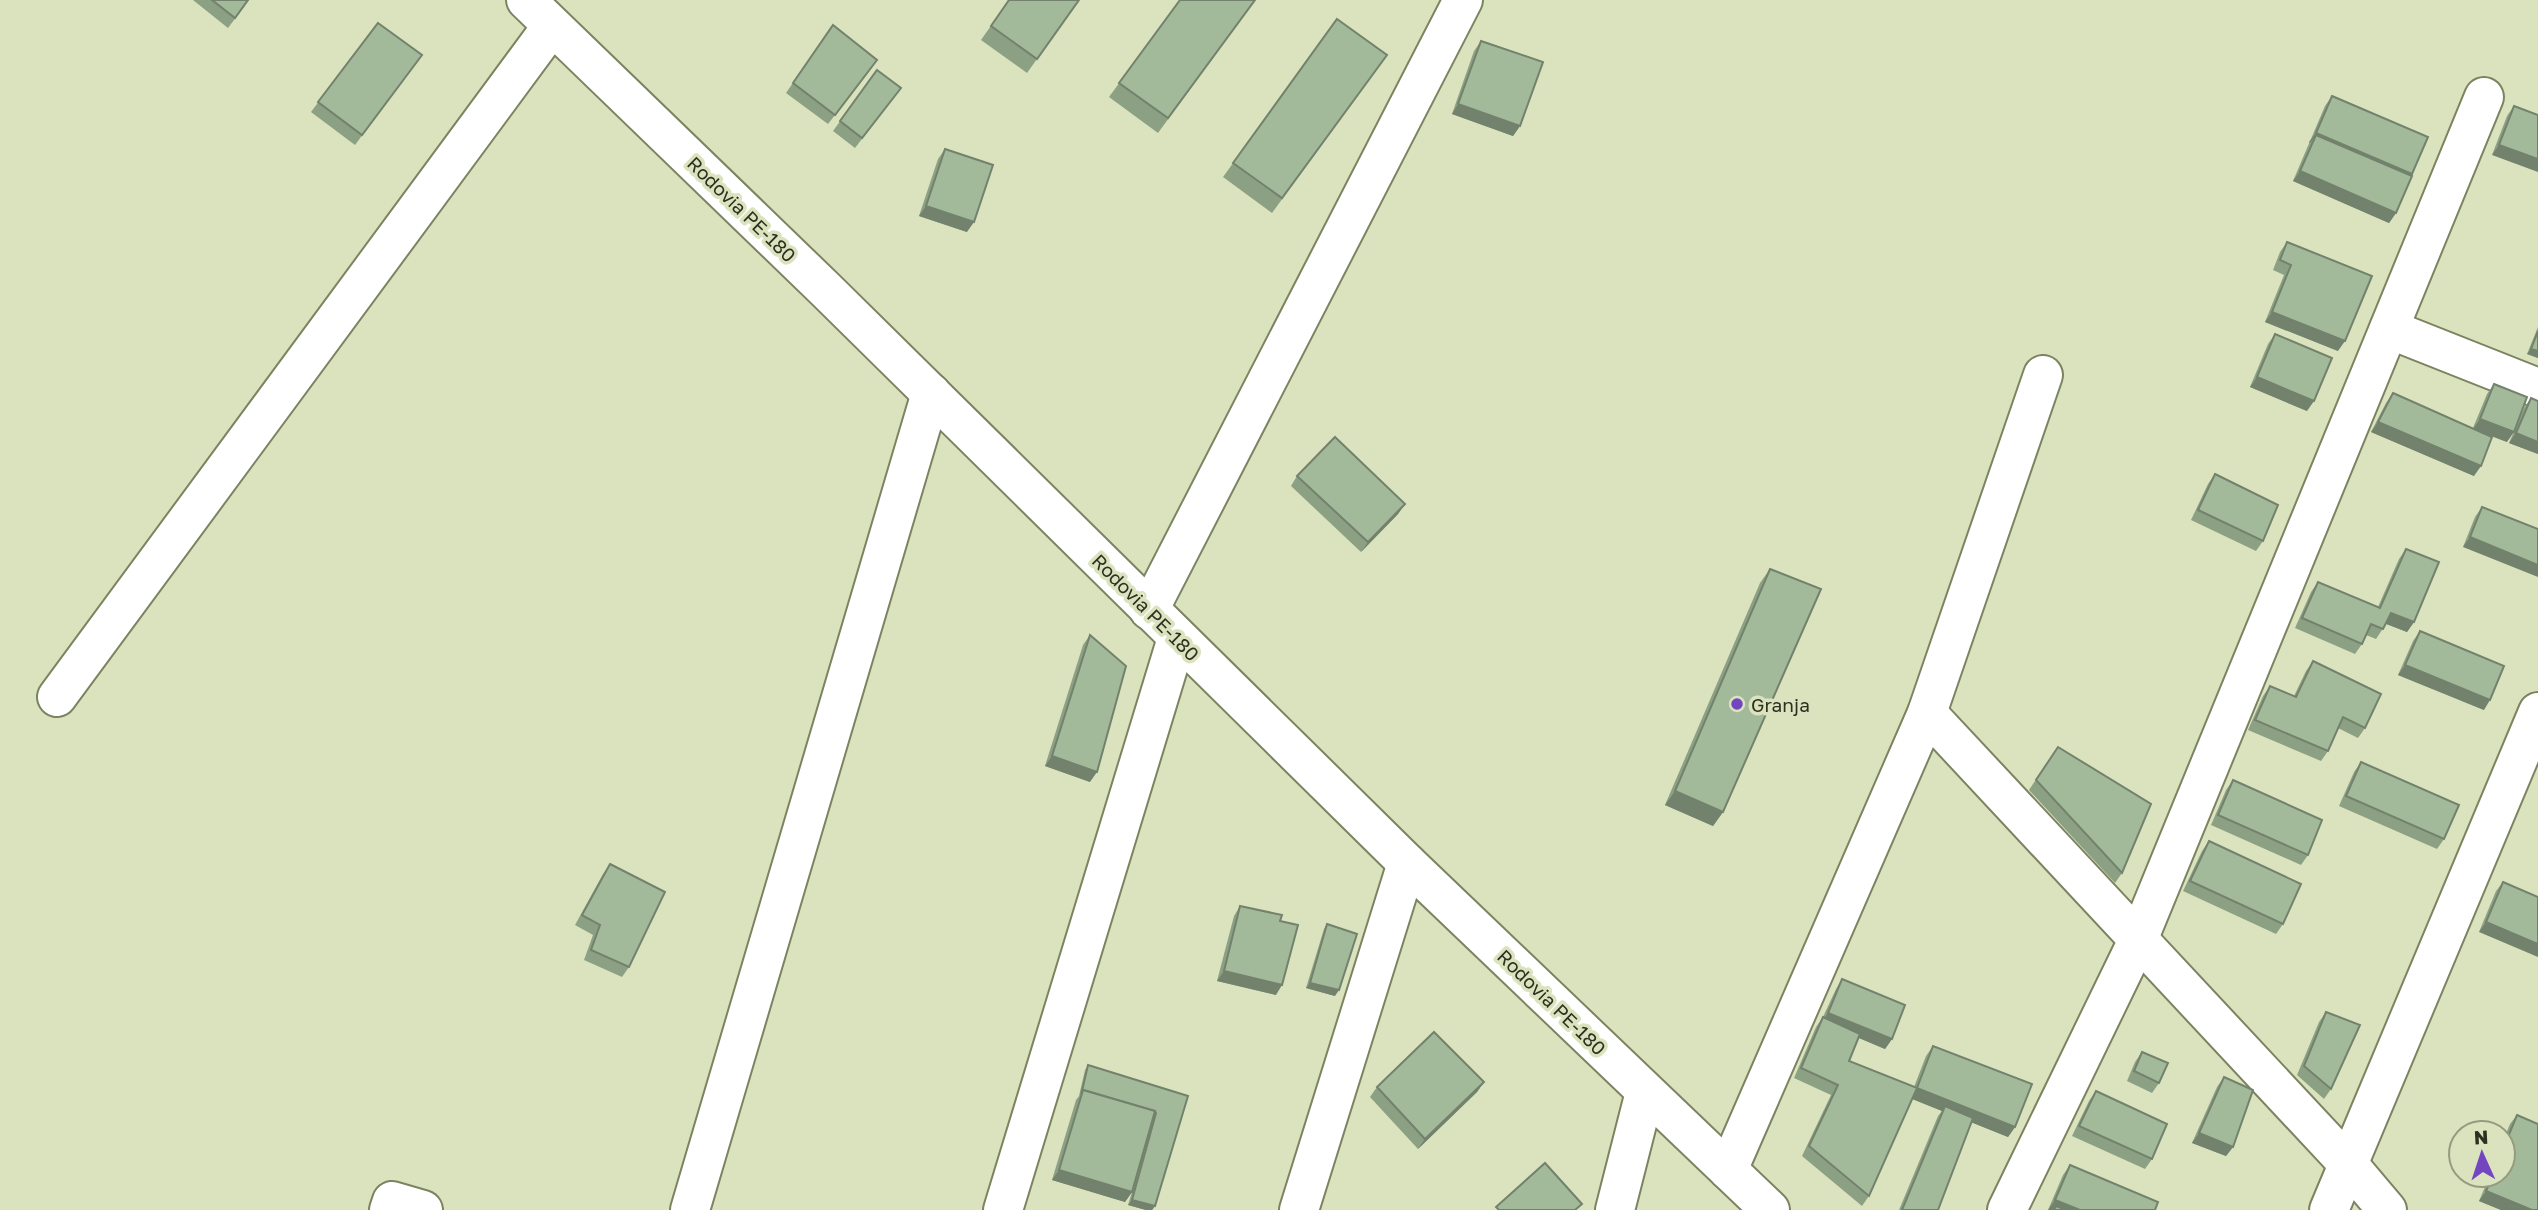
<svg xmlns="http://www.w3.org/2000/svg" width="2538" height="1210" font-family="'Golos Text',sans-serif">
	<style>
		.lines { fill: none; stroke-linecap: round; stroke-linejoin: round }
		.minor-casing { stroke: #7c8361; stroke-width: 42 }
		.major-casing { stroke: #7c8361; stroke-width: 42 }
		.minor { stroke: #fff; stroke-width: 38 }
		.major { stroke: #fff; stroke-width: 38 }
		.wall { fill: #8ca084 }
		.shaded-wall { fill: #72826c }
		.building { fill: #a3ba9a; stroke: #72826c; stroke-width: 2 }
		.poi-dot { fill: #7346bf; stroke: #dbe3be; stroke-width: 2.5 }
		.labels { text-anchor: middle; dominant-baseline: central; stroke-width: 7; stroke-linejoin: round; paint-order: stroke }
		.street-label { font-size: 19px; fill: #2d3021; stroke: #dbe3be }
		.poi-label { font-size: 19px; fill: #2d3021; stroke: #dbe3be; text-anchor: start }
	</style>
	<rect width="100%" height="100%" fill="#dbe3be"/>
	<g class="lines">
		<!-- minor casing -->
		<g class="minor-casing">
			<g id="minor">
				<path d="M2389,329L2538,388"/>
				<path d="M1149,610L1463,0"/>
				<path d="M57,697L552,26"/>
				<path d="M1927,713L2349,1165L2387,1210"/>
				<path d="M1728,1170L1927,713L2043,375"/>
				<path d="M389,1210L392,1201L423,1210"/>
				<path d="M690,1210L931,393"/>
				<path d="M1003,1210L1177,638"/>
				<path d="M1299,1210L1407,863"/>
				<path d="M1615,1210L1645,1092"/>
				<path d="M2007,1210L2138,940L2484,97"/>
				<path d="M2329,1210L2538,712"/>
			</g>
		</g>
		<!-- major casing -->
		<g class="major-casing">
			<path id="major" d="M526,0L826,290L1407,863L1770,1210"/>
		</g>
		<!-- minor -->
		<use href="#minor" class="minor"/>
		<!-- major -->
		<use href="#major" class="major"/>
	</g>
	<!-- wall -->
	<g class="wall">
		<path d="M193,0H249L228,28Z"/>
		<path d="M1009,0H1079L1027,73L981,40Z"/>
		<path d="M1180,0H1255L1158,133L1109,97Z"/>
		<path d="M1337,19L1387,55L1272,213L1223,177Z"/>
		<path d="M378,23L422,55L355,145L311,112Z"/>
		<path d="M833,25L870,70L828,124L786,93Z"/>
		<path d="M1481,41L1520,126L1513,136L1452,114L1474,51Z"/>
		<path d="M877,70L901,88L855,148L833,131Z"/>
		<path d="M2332,96L2411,176L2396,213L2389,223L2293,181L2325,106Z"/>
		<path d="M2514,106L2538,115L2492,155L2507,116Z"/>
		<path d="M945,149L967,232L919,216L938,159Z"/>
		<path d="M2287,242L2338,351L2265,322L2284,275L2273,270L2280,252Z"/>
		<path d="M2538,327V358L2527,354Z"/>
		<path d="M2275,334L2307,411L2250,387L2268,344Z"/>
		<path d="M2494,384L2507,442L2478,431L2474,476L2371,432L2386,403L2393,393L2473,428L2487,394Z"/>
		<path d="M2531,398L2538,454L2509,443L2524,408Z"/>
		<path d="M2215,474L2263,541L2256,551L2191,520L2208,484Z"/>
		<path d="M1297,476L1405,504L1398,514L1361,552L1291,486Z"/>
		<path d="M2482,507L2538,529L2463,547L2475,517Z"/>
		<path d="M2406,549L2414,622L2407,632L2386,624L2376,639L2366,635L2362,644L2355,654L2295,628L2311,592L2318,582L2378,607L2399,559Z"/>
		<path d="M1770,569L1723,812L1713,826L1665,805L1760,583Z"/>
		<path d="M2420,631L2484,710L2398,675L2413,641Z"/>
		<path d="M1090,635V782L1045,766L1083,645Z"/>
		<path d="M2313,661L2365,728L2358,738L2338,728L2328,751L2321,761L2248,730L2263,696L2270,686L2294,696L2306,671Z"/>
		<path d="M2058,747L2122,873L2115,883L2029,790Z"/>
		<path d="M2361,762L2444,839L2437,849L2339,806L2354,772Z"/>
		<path d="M2233,780L2308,855L2301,865L2211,825L2226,790Z"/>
		<path d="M2209,841L2283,924L2276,934L2183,891L2202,851Z"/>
		<path d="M610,864L629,967L622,977L584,960L593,935L575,925L603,874Z"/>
		<path d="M2503,882L2538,897L2479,932L2496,891Z"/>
		<path d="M1240,906L1280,921L1276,995L1217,981L1234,916Z"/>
		<path d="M1327,924L1335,996L1306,988L1324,929Z"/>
		<path d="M1842,979L1892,1039L1885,1049L1859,1038L1849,1061L1914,1087L1926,1056L1933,1046L2015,1127L2008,1137L1971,1122L1938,1210H1899L1938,1116L1942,1111L1912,1099L1869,1196L1862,1206L1802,1156L1831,1095L1794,1078L1816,1027L1823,1017L1836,989Z"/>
		<path d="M2326,1012L2331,1089L2324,1099L2297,1075L2319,1022Z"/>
		<path d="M2142,1052L2159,1083L2152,1093L2127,1081L2135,1062Z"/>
		<path d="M1088,1065L1188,1096L1155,1206L1152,1210H1146L1128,1205L1132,1192L1125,1202L1052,1180L1076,1100L1079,1096L1085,1070Z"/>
		<path d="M2224,1077L2233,1147L2226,1156L2192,1143L2217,1087Z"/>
		<path d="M1484,1082L1477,1092L1418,1149L1370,1097L1377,1087Z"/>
		<path d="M2096,1091L2152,1159L2145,1169L2072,1136L2089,1101Z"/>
		<path d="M2517,1115L2538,1210H2501L2479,1201L2490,1175H2503V1141L2510,1124Z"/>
		<path d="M2070,1165L2155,1210H2048L2063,1175Z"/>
	</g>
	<!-- shaded-wall -->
	<g class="shaded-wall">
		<path d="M1458,104L1520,126L1513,136L1452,114Z"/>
		<path d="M2316,133L2412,174L2405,184L2316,135L2310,143L2309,142Z"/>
		<path d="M2499,145L2538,159V172L2492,155Z"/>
		<path d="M2300,171L2396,213L2389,223L2293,181Z"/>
		<path d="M926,206L974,222L967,232L919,216Z"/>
		<path d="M2272,312L2345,341L2338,351L2265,322Z"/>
		<path d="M2531,349L2538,351V358L2527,354Z"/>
		<path d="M2257,377L2314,401L2307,411L2250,387Z"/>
		<path d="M2480,419L2514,432L2507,442L2473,429Z"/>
		<path d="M2378,422L2481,466L2474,476L2371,432Z"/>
		<path d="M2516,433L2538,442V454L2509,443Z"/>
		<path d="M1405,504L1398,514L1361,552L1368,542Z"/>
		<path d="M2470,537L2538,565V577L2463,547Z"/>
		<path d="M2391,613L2414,622L2407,632L2384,623Z"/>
		<path d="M2405,665L2490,700L2484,710L2398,675Z"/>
		<path d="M1052,756L1097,772L1090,782L1045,766Z"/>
		<path d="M1675,791L1723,812L1713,826L1665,805Z"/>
		<path d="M2486,922L2538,944V957L2479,932Z"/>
		<path d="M1224,971L1282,985L1276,995L1217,981Z"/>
		<path d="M1310,983L1339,990L1335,996L1306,988Z"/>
		<path d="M1828,1013L1892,1039L1885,1049L1821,1022Z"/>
		<path d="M1484,1082L1477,1092L1418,1149L1425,1139Z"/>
		<path d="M1917,1088L2015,1127L2008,1137L1943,1111L1945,1106L1942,1111L1910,1098Z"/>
		<path d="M2199,1133L2233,1147L2226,1156L2192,1143Z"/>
		<path d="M1059,1170L1132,1192L1125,1202L1052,1180Z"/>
		<path d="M2486,1191L2532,1210H2501L2479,1201Z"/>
		<path d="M1132,1200L1155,1206L1152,1210H1146L1128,1205Z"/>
		<path d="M2055,1200L2080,1210H2054L2056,1206L2053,1210H2048Z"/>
	</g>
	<!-- building -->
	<g class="building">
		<path d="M212,0H248L235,18Z"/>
		<path d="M1009,0H1079L1037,59L991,26Z"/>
		<path d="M1180,0H1255L1168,118L1119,83Z"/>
		<path d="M1337,19L1387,55L1282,198L1233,163Z"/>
		<path d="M378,23L422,55L362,135L318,102Z"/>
		<path d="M833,25L877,60L835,115L793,83Z"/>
		<path d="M1481,41L1543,62L1520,126L1458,104Z"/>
		<path d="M877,70L901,88L862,138L840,121Z"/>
		<path d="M2332,96L2428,137L2412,174L2316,133Z"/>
		<path d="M2514,106L2538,115V159L2499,145Z"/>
		<path d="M2316,135L2412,176L2396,213L2300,171Z"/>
		<path d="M945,149L993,165L974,222L926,206Z"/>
		<path d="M2287,242L2372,276L2345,341L2272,312L2291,265L2280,260Z"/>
		<path d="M2538,331V351L2531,349Z"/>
		<path d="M2275,334L2332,358L2314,401L2257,377Z"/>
		<path d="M2494,384L2527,397L2514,432L2480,419Z"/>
		<path d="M2393,393L2492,437L2481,466L2378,422Z"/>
		<path d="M2531,398L2538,401V442L2516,433Z"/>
		<path d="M1335,437L1405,504L1368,542L1297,476Z"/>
		<path d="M2215,474L2278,505L2263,541L2198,510Z"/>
		<path d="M2482,507L2538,529V565L2470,537Z"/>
		<path d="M2406,549L2439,562L2414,622L2391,613L2383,629L2371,624L2362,644L2302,618L2318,582L2380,608Z"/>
		<path d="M1770,569L1821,589L1723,812L1675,791Z"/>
		<path d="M2420,631L2504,666L2490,700L2405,665Z"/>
		<path d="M1090,635L1126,666L1097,772L1052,756Z"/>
		<path d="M2313,661L2381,694L2365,728L2343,717L2328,751L2255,720L2270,686L2296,697Z"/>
		<path d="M2058,747L2151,804L2122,873L2036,780Z"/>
		<path d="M2361,762L2459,805L2444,839L2346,796Z"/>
		<path d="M2233,780L2322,820L2308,855L2218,815Z"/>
		<path d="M2209,841L2301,884L2283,924L2190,881Z"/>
		<path d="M610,864L665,892L629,967L591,950L600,925L582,915Z"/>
		<path d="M2503,882L2538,897V944L2486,922Z"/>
		<path d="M1240,906L1282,915L1280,921L1298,925L1282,985L1224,971Z"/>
		<path d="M1327,924L1357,934L1339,990L1310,983Z"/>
		<path d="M1842,979L1905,1005L1892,1039L1828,1013Z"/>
		<path d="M2326,1012L2360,1025L2331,1089L2304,1066Z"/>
		<path d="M1823,1017L1860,1034L1849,1061L1917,1088L1933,1046L2032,1084L2015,1127L1917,1088L1869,1196L1809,1146L1838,1085L1801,1068Z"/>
		<path d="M1434,1032L1484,1082L1425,1139L1377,1087Z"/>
		<path d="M2142,1052L2168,1063L2159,1083L2134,1071Z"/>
		<path d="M1088,1065L1188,1096L1155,1206L1132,1200L1156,1113L1155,1111L1083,1090L1082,1091Z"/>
		<path d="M2224,1077L2253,1090L2233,1147L2199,1133Z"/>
		<path d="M1083,1090L1155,1111L1132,1192L1059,1170Z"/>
		<path d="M2096,1091L2167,1124L2152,1159L2079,1126Z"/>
		<path d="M1945,1106L1973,1118L1938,1210H1902Z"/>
		<path d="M2517,1115L2538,1124V1210H2532L2486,1191L2493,1175H2503V1149Z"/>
		<path d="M1545,1163L1582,1204L1575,1210H1499L1496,1207Z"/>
		<path d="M2070,1165L2158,1202L2155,1210H2080L2055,1200Z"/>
		<path d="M2056,1206L2066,1210H2054Z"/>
	</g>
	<!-- markers -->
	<circle class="poi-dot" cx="1737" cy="704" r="7"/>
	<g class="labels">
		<!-- street labels -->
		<g class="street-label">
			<text transform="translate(742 209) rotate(44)">Rodovia PE-180</text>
			<text transform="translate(1146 607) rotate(45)">Rodovia PE-180</text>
			<text transform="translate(1552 1002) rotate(44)">Rodovia PE-180</text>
		</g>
		<!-- poi labels -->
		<g class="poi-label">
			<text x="1751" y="704">Granja</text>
		</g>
	</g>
	<!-- north arrow -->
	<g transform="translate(2482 1154) rotate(357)"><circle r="33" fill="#dbe3be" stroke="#959b7f" stroke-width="2"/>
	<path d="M0-5L12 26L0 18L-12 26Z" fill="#7346bf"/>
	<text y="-10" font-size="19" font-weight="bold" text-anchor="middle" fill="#2d3021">N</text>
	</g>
</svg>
